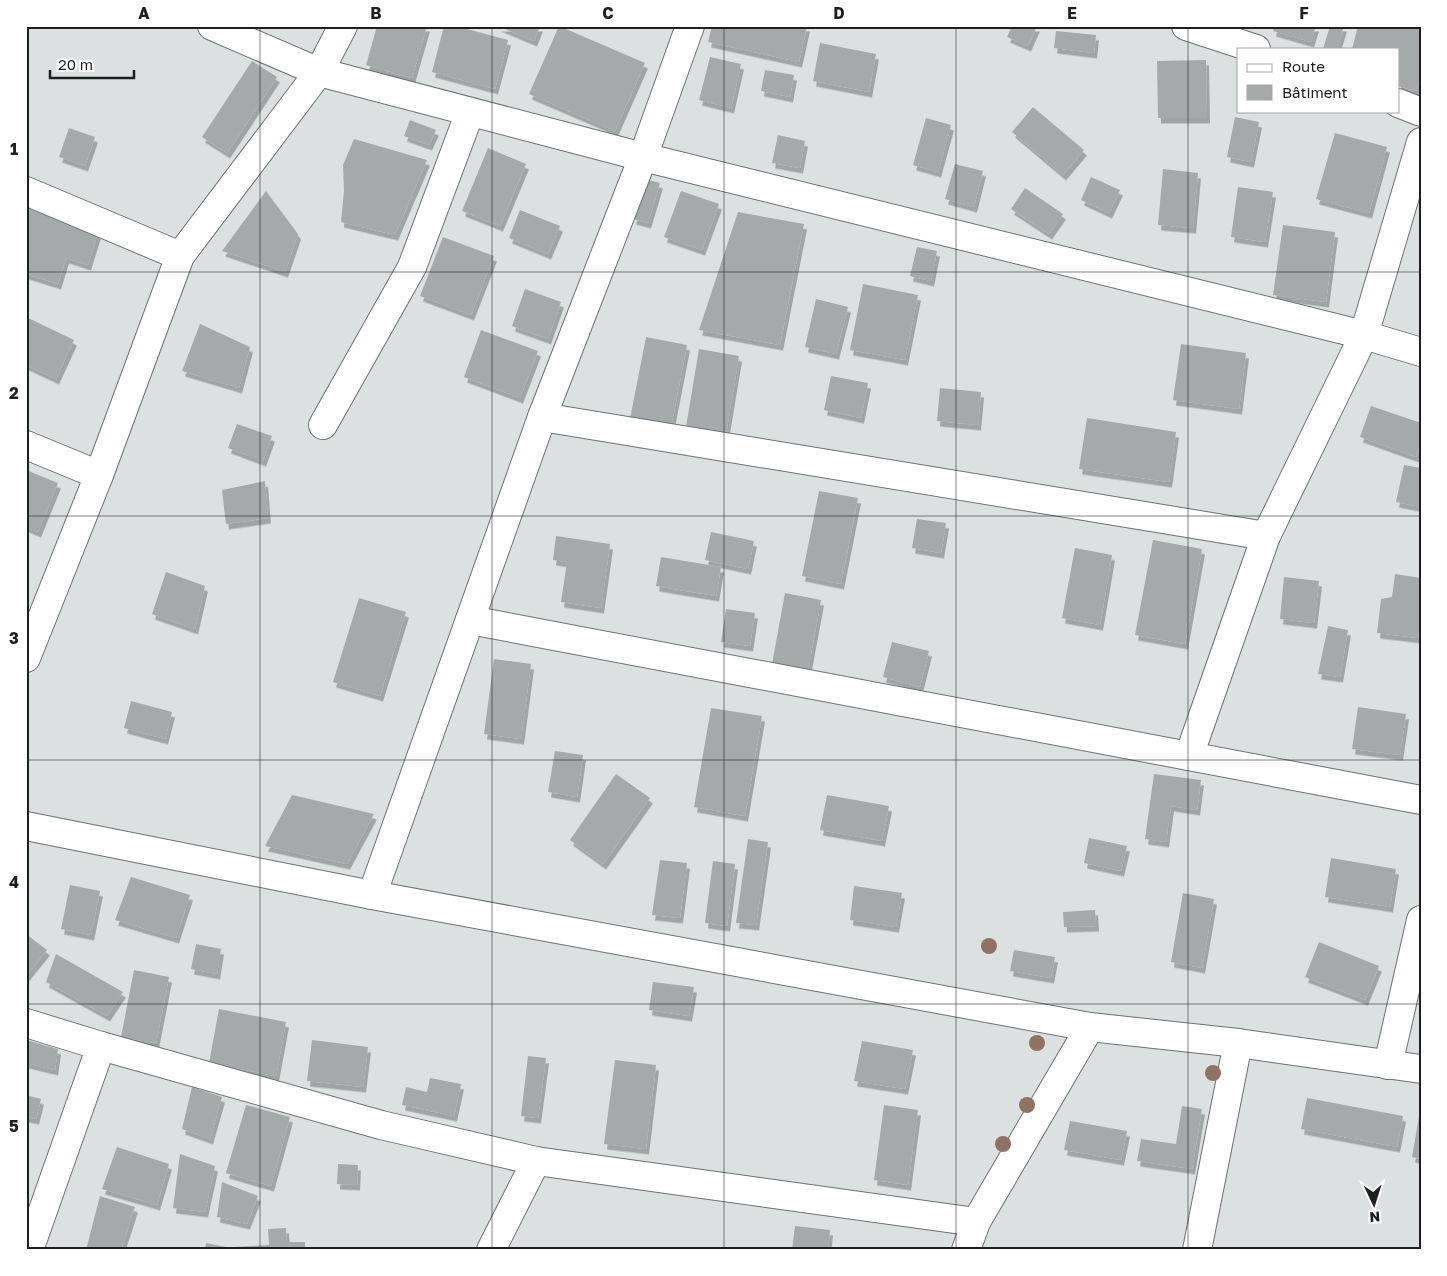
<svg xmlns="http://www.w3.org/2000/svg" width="1447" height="1276" font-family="'Golos Text',sans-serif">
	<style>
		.building { fill: #a5a9aa; filter: url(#shadow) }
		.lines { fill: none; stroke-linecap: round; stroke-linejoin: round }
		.street-casing { stroke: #6d7171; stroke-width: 30 }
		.street { stroke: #fff; stroke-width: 28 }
		.tree { fill: #907265 }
		.grid { fill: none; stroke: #1e1f1f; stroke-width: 1; stroke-opacity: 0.55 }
		.neatline { fill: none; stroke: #1e1f1f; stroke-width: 2 }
		.grid-label { font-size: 16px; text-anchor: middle; font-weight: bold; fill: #1e1f1f }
	</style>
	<defs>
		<filter id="shadow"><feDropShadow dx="3" dy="5.5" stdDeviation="0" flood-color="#0004"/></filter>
	</defs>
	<rect width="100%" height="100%" fill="#dce0e1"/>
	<!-- building -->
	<g class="building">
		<path d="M377,26H427L412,78L366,65Z"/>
		<path d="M444,26H456L508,40L495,89L432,72Z"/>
		<path d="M498,26H540L534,41Z"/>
		<path d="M559,26L645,63L615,131L529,94Z"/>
		<path d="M712,26H807L799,62L708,42Z"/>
		<path d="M1012,26H1037L1028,46L1007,37Z"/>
		<path d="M1274,26H1316L1311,42L1273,31Z"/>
		<path d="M1330,26H1344L1337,49H1323Z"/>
		<path d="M1358,26H1421V75L1416,91L1398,86V49H1352Z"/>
		<path d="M1056,31L1096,35L1094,53L1054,48Z"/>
		<path d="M820,43L876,54L869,92L813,81Z"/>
		<path d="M710,57L741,64L731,108L699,100Z"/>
		<path d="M1206,60L1207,118H1158L1157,61Z"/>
		<path d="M252,61L277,77L227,153L202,137Z"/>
		<path d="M765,70L794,75L790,97L761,91Z"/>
		<path d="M1033,107L1084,150L1063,175L1012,132Z"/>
		<path d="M1235,117L1259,122L1251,162L1227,157Z"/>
		<path d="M926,118L951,125L938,172L913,165Z"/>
		<path d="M410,120L436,130L429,145L404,136Z"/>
		<path d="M69,128L95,137L85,166L59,157Z"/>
		<path d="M1335,133L1387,147L1369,213L1316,199Z"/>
		<path d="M778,135L805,141L800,168L772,163Z"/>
		<path d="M354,139L427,160L395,235L341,222L344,191L343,165Z"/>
		<path d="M488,148L526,164L500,226L462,211Z"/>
		<path d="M955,164L983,171L974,207L945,199Z"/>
		<path d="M1163,169L1198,173L1193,228L1158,225Z"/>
		<path d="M1091,177L1120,190L1109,213L1081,200Z"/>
		<path d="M645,179L660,183L648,223L633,219Z"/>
		<path d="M1238,187L1273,192L1265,242L1231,237Z"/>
		<path d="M1025,188L1063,214L1049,234L1011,209Z"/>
		<path d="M266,191L298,234L285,272L222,251Z"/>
		<path d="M681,191L719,204L702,250L664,237Z"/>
		<path d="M34,193L104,213L88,265L66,258L58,284L26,274V220Z"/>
		<path d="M520,210L560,226L548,254L509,238Z"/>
		<path d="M738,212L804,224L780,345L699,330Z"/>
		<path d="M1283,225L1335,232L1326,302L1273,295Z"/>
		<path d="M443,237L494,256L471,315L420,296Z"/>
		<path d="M917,247L937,251L931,281L910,276Z"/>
		<path d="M863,284L918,295L905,360L850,350Z"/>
		<path d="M525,289L561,302L548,339L512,326Z"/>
		<path d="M816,299L848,307L836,354L805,347Z"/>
		<path d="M26,317L74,340L56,379L26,365Z"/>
		<path d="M200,324L250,347L239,388L182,371Z"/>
		<path d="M481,330L538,351L520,398L464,377Z"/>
		<path d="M646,337L687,345L671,427L630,419Z"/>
		<path d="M1181,344L1246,353L1239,409L1173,400Z"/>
		<path d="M699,349L739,356L726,434L686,427Z"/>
		<path d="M831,376L868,383L861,418L824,410Z"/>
		<path d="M940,388L981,392L978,425L937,421Z"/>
		<path d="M1371,406L1421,423V444L1416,457L1360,437Z"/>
		<path d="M1087,418L1176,432L1169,482L1079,469Z"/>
		<path d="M237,424L272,436L263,461L228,448Z"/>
		<path d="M1404,465L1421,468V507L1396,502Z"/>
		<path d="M26,470L58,483L38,532L26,527Z"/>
		<path d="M265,481L268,518L226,524L222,490Z"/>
		<path d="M819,491L858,498L841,584L802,576Z"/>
		<path d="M917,519L946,523L941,553L912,548Z"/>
		<path d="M711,532L754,541L748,569L705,560Z"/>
		<path d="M556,536L610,544L601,608L561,602L567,562L553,560Z"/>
		<path d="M1153,540L1202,549L1185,644L1135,635Z"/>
		<path d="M1075,548L1112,555L1100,625L1062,618Z"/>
		<path d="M661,557L721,567L716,596L656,586Z"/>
		<path d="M166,572L205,586L195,629L152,614Z"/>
		<path d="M1395,574L1421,578V614L1418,638L1377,633L1381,599L1392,597Z"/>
		<path d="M1284,577L1319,581L1314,623L1280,619Z"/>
		<path d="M785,593L821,600L808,670L772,664Z"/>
		<path d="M359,598L406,612L380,696L333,682Z"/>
		<path d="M726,609L755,613L750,646L721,642Z"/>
		<path d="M1328,626L1348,630L1340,677L1318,674Z"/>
		<path d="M892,642L929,651L920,687L883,677Z"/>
		<path d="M494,659L531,664L521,739L484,734Z"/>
		<path d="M131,701L172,712L165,739L124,728Z"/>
		<path d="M1358,707L1406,714L1400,755L1352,749Z"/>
		<path d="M711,708L762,716L745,816L694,807Z"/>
		<path d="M555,751L583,755L577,797L548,792Z"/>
		<path d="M616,774L650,798L603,864L570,840Z"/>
		<path d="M1154,774L1201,780L1197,810L1171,806L1166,842L1145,839Z"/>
		<path d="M292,795L374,814L347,864L265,846Z"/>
		<path d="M827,795L889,806L882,841L820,830Z"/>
		<path d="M1089,838L1127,846L1121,871L1084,863Z"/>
		<path d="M748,839L768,842L756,925L736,923Z"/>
		<path d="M1331,858L1396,869L1390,907L1325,897Z"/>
		<path d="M660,860L687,863L680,918L652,915Z"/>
		<path d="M713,861L735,864L727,926L705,923Z"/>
		<path d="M131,877L190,895L176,938L115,920Z"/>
		<path d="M70,885L100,891L91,935L61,929Z"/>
		<path d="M854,886L902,893L896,927L850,920Z"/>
		<path d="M1183,893L1214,899L1202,968L1171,962Z"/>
		<path d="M1095,910L1096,926L1064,927L1063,912Z"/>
		<path d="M26,934L47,950L26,976Z"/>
		<path d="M1319,942L1379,966L1365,1000L1305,977Z"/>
		<path d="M196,944L221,949L217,974L191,969Z"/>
		<path d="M1014,950L1055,957L1051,978L1010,971Z"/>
		<path d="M56,954L123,992L107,1016L46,982Z"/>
		<path d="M134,970L169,977L156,1043L121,1037Z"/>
		<path d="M653,982L694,987L689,1016L649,1010Z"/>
		<path d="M219,1009L286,1022L276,1076L209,1063Z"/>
		<path d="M26,1040L58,1049L55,1070L26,1063Z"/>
		<path d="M312,1040L368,1047L363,1087L307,1081Z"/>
		<path d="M862,1041L913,1050L905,1089L854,1081Z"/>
		<path d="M528,1056L546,1058L538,1118L521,1116Z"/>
		<path d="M615,1060L656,1065L646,1149L604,1144Z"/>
		<path d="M430,1078L461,1084L454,1116L402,1105L406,1087L427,1092Z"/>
		<path d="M192,1087L222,1097L210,1139L182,1129Z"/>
		<path d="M26,1095L41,1099L36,1119L26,1117Z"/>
		<path d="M1307,1098L1403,1116L1397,1147L1301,1129Z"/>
		<path d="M246,1105L290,1117L271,1186L226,1173Z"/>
		<path d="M884,1105L918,1110L908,1185L874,1180Z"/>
		<path d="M1182,1106L1202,1109L1192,1169L1137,1161L1141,1139L1176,1144Z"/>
		<path d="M1419,1117L1421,1118V1159L1412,1157Z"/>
		<path d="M1070,1121L1127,1131L1121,1160L1064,1150Z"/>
		<path d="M117,1147L169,1164L157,1205L102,1189Z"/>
		<path d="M180,1154L215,1166L205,1212L173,1208Z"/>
		<path d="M338,1164L358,1165L357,1185L337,1184Z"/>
		<path d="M222,1182L258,1196L247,1224L217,1217Z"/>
		<path d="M100,1196L135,1207L121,1250H86Z"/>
		<path d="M795,1226L830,1230L828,1250H792Z"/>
		<path d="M286,1228L287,1242H305V1250H234L233,1247L269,1245L268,1229Z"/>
		<path d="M206,1243L226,1247L225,1250H205Z"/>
	</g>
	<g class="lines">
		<!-- street casing -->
		<g class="street-casing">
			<g id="street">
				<path d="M212,26L319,72L643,157L1364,335L1421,352"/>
				<path d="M1186,26L1256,49"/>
				<path d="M1398,103L1421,112"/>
				<path d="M26,191L180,256"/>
				<path d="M542,417L1266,536"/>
				<path d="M323,425L412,267L470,112"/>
				<path d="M26,445L99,475"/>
				<path d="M470,620L1421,800"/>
				<path d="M26,658L99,475L180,256L319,72L343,26"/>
				<path d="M1189,756L1266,536L1364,335L1421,142"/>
				<path d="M26,826L372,895L1090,1027L1238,1043L1421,1069"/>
				<path d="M372,895L542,417L643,157L690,26"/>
				<path d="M26,1023L101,1046L381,1125L536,1161L976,1222"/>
				<path d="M1388,1065L1421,920"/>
				<path d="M29,1250L101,1046"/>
				<path d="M491,1250L536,1161"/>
				<path d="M966,1250L976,1222L1090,1027"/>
				<path d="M1197,1250L1238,1043"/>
			</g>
		</g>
		<!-- street -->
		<use href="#street" class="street"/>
	</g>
	<!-- trees -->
	<g class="tree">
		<circle cx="989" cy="946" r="8"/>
		<circle cx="1037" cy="1043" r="8"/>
		<circle cx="1213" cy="1073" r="8"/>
		<circle cx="1027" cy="1105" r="8"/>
		<circle cx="1003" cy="1144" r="8"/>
	</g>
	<!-- grid -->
	<path class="grid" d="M260,26V1250M492,26V1250M724,26V1250M956,26V1250M1188,26V1250M26,272H1421M26,516H1421M26,760H1421M26,1004H1421"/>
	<!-- border -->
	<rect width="1447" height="1276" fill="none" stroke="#ffffff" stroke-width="55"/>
	<!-- legend -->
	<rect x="1237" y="48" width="162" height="65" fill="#ffffff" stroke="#a5a5a5"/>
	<rect x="1247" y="64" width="25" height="8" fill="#ffffff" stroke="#a5a5a5"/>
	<text x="1282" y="72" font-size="15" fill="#1e1f1f">Route</text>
	<rect x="1247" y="85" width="25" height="15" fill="#a5a9aa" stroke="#a5a5a5"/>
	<text x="1282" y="98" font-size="15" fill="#1e1f1f">Bâtiment</text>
	<!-- north arrow -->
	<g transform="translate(1374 1204) rotate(176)" stroke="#ffffff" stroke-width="4" paint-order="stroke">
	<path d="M0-4L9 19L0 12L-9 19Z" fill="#1e1f1f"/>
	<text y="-8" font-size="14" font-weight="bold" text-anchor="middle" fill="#1e1f1f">N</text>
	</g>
	<!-- scale -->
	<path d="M50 70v8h84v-8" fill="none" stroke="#1e1f1f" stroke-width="2.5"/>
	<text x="58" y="70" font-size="15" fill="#1e1f1f" stroke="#ffffff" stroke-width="4" paint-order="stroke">20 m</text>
	<rect x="28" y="28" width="1392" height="1220" class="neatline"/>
	<g class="grid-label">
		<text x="144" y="19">A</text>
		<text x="376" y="19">B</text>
		<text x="608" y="19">C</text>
		<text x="839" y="19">D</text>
		<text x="1072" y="19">E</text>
		<text x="1304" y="19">F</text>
		<text x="14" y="155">1</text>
		<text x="14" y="399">2</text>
		<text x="14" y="644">3</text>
		<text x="14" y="888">4</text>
		<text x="14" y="1132">5</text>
	</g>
</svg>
